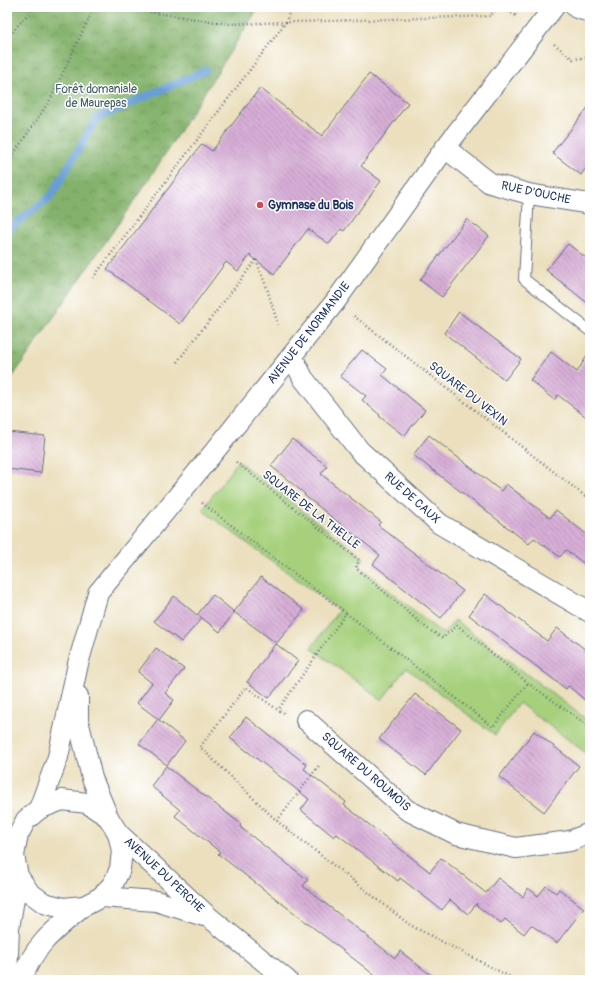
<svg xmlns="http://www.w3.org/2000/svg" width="597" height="987" font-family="Pangolin,sans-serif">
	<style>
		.green { fill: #a6d07c; stroke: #60806d }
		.forest { fill: url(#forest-crowns); stroke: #507065 }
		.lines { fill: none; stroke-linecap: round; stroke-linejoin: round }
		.stream { stroke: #699fd6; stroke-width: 8 }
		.building { fill: url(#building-back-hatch) }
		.lane-casing { stroke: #646d7f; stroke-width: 12 }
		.street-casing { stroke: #646d7f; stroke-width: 22 }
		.secondary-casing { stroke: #646d7f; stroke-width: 24 }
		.path { stroke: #646d7f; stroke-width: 2.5; stroke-dasharray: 1 3; stroke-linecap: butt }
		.lane { stroke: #fff; stroke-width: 10 }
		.street { stroke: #fff; stroke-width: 20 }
		.secondary { stroke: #fff; stroke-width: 22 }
		.poi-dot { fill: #d1495b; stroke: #fff; stroke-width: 1.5 }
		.labels { text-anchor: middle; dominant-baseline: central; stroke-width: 3; stroke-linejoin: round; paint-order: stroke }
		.park-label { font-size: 12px; fill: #455f67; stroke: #fff }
		.street-label { font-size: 12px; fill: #1b2f5e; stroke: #fff }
		.poi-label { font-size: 12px; font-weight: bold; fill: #1b2f5e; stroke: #fff; text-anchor: start }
	</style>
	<defs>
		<pattern id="forest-crowns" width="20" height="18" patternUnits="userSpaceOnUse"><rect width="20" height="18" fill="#84b26c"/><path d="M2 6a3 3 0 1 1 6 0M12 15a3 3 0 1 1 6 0" fill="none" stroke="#6b915c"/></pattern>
		<pattern id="building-back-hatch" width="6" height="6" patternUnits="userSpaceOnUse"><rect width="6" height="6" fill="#d7aed7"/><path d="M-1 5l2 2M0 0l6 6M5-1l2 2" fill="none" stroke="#ae8eb2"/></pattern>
	</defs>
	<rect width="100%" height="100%" fill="#fff"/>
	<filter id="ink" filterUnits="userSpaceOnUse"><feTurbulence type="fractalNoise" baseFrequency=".025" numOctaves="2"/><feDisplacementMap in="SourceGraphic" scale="8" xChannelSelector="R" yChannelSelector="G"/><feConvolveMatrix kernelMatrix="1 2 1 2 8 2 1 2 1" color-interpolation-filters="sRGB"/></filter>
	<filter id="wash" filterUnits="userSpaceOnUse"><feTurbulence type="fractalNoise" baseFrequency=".012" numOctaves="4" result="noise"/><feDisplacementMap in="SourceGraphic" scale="16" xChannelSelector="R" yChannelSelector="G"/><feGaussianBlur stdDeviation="0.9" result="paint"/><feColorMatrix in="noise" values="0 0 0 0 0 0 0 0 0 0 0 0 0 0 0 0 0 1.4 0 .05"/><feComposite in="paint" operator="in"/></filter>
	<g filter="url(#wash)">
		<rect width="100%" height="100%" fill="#ebdfbd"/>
		<!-- green -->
		<path class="green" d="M238,461L364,558L359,566L443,634L455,620L590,722V756L519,703L495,735L406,668L382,700L311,648L339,610L202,510Z"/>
		<!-- forest -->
		<path class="forest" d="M7,7H259L149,179L7,385Z"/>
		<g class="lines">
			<!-- stream -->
			<path class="stream" d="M7,230L51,196L97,118L206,70"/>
		</g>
		<g id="blocks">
			<!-- building -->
			<g class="building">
				<path d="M369,74L408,103L361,166L381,181L344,231L341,229L329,244L308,229L274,274L250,255L238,271L226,262L180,324L107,269L202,144L212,151L260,88L322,136Z"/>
				<path d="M590,105V162L581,175L552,153Z"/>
				<path d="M467,219L489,236L442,297L420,280Z"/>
				<path d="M568,244L590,261V305L546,270Z"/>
				<path d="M459,312L521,359L505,380L444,333Z"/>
				<path d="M362,350L387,369L382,375L425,410L404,436L379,416L380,415L362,400L366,396L340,376Z"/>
				<path d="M590,351V420L558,395L554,400L530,380L551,352L577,372Z"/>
				<path d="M8,432L45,436L41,473L7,469Z"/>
				<path d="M429,435L501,491L506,484L550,518L556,510L590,537V568L566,550L560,557L534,538L529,544L413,455Z"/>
				<path d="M292,439L327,466L321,474L381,522L378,525L463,591L441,618L373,564L380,555L304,495L305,494L271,466Z"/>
				<path d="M261,577L304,610L276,644L298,661L269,698L247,682L276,643L234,612L220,632L198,615L202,618L181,642L154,621L174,596L197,615L213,595L234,612Z"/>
				<path d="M485,594L547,641L557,628L590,653V704L568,686L566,689L469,615Z"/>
				<path d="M156,648L184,669L165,693L174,700L159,720L185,741L167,765L139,744L158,719L137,703L152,683L138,672Z"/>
				<path d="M415,694L461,729L426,775L379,739Z"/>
				<path d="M246,717L307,765L304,769L346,802L344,805L430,872L441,858L486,893L498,878L523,897L528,888L538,896L546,886L556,893L559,889L584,908L557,943L531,925L524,934L505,919L501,924L476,905L477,903L468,914L450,900L442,910L400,878L398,881L337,834L334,837L301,810L309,799L230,738Z"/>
				<path d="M534,731L579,766L544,812L499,777Z"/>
				<path d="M166,766L241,824L240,827L308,880L303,886L395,958L400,951L437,980H378L379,979L363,966L218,854L220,852L175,816L180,810L151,786Z"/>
			</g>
		</g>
	</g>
	<g filter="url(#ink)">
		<use href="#blocks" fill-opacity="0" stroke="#646d7f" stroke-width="1"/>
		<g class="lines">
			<!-- lane casing -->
			<g class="lane-casing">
				<path id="lane" d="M529,194L524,279L590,331"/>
			</g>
			<!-- street casing -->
			<g class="street-casing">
				<g id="street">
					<path d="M445,148L490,183L529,194L590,204"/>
					<path d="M292,356L303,378L360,451L440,524L590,612"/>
					<path d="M78,696V720L92,778L108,817"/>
					<path d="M306,720L407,810L456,834L516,848L570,841L590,833"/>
					<path d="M39,809L58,757L78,664L98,593L218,447L335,302L445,148L554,7"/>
					<path d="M118,833L210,918L287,980"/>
					<path d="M101,897L156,901L204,916"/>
					<path d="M7,980L9,928L18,876L14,855L18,835L26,820L39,809L62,800L87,803L108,817L118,833L122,851L120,869L113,884L101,897L84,906L63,908L44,903L29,892L18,876"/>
					<path d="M22,980C32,946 57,928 84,906"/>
				</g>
			</g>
			<!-- secondary casing -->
			<g class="secondary-casing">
				<path id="secondary" d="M577,7L590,11"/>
			</g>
			<!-- path -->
			<g class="path">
				<path d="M118,7L228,24L490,16L499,7"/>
				<path d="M501,7L518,17"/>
				<path d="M7,38L34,7"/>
				<path d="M554,44L573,59L590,57"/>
				<path d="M7,164L50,100L94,7"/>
				<path d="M256,260L267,288L278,325"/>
				<path d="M93,278L286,22L291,7"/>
				<path d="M354,316L590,500"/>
				<path d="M177,362L256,260"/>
				<path d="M236,462L359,560L356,568L429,630L443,638L457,625L528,683L590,727"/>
				<path d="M202,503L346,613L278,710"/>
				<path d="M346,613L493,727L528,683"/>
				<path d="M284,713L278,710L246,687L200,747L277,821L410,925L516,980"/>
				<path d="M277,821L320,764"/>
			</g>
			<!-- lane -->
			<use href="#lane" class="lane"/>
			<!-- street -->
			<use href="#street" class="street"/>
			<!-- secondary -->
			<use href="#secondary" class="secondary"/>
		</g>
	</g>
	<!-- markers -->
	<circle class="poi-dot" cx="260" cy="205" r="4"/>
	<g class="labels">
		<!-- park labels -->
		<g class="park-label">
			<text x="96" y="89">Forêt domaniale<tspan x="96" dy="14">de Maurepas</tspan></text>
		</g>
		<!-- street labels -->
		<g class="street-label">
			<text transform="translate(536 193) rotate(12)">RUE D'OUCHE</text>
			<text transform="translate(309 333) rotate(-52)">AVENUE DE NORMANDIE</text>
			<text transform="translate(468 394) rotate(38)">SQUARE DU VEXIN</text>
			<text transform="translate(412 498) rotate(42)">RUE DE CAUX</text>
			<text transform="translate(311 510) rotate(38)">SQUARE DE LA THELLE</text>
			<text transform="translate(366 772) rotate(41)">SQUARE DU ROUMOIS</text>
			<text transform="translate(164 875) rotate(43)">AVENUE DU PERCHE</text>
		</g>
		<!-- poi labels -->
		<g class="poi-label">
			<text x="268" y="205">Gymnase du Bois</text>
		</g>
	</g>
	<!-- margin -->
	<rect width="597" height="987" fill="none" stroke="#fff" stroke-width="24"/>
</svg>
